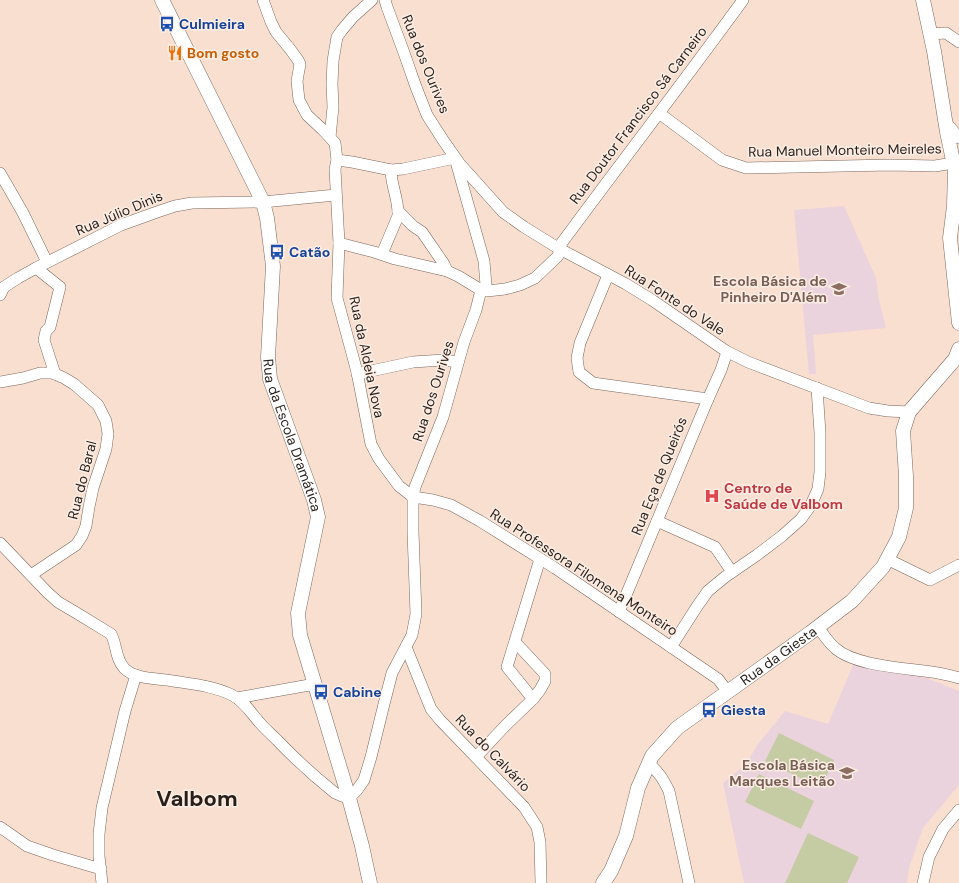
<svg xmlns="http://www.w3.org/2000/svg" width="959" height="883" font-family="'DM Sans',sans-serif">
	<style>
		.education { fill: #ebd3dd }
		.green { fill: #c5cba3 }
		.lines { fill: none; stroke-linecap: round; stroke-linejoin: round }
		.minor-casing { stroke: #7d675b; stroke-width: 12 }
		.tertiary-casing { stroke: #7d675b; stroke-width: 15 }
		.minor { stroke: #fff; stroke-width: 11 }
		.tertiary { stroke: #fff; stroke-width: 14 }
		.labels { text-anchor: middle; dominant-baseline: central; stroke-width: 3; stroke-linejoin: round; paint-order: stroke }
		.transit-label { font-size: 14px; font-weight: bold; fill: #164399; stroke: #fdeee5; text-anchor: start }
		.food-label { font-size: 14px; font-weight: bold; fill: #c56008; stroke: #fdeee5; text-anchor: start }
		.street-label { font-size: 14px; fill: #281f1a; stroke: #fdeee5 }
		.education-label { font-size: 14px; font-weight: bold; fill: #785e54; stroke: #fdeee5; text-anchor: end }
		.health-label { font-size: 14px; font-weight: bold; fill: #be3a42; stroke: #fdeee5; text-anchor: start }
		.town-label { font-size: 22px; font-weight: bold; fill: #281f1a; stroke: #fdeee5 }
	</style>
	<rect width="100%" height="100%" fill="#f8dfd0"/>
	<!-- education -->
	<g class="education">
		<path d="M844,206L876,278L879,300L886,328L813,335L816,374H809L794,210Z"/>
		<path d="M854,663L884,672L914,673L959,691V785L923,828L909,868L907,883H744L723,783L746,764L758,744L785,711L828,724Z"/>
	</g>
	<!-- green -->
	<g class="green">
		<path d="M779,733L834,760L821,788L765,761Z"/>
		<path d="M759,774L814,801L801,829L745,802Z"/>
		<path d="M808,833L859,857L847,883H785Z"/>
	</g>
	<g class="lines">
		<!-- minor casing -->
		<g class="minor-casing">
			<g id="minor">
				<path d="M263,0L271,22L276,32L290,49L298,60L300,64L297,81L299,100L307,115L322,129L335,143L337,160L335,169L339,243L337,298L357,372L371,444L379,459L399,486L413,497L433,500L451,505L480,521L555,568L718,679L728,692"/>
				<path d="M385,0L387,7L403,50L416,87L427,115L443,140L459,163L503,212L524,227L558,248L626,284L652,300L726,351L748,362L869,408L888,411L909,412"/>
				<path d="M930,34L946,33L959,42"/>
				<path d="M659,113L722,160L746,168L890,165L935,166L953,163"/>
				<path d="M945,121L959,138"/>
				<path d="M330,137L333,107L332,84L333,61L337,37L342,30L353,17L372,0"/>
				<path d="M337,160L352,162L391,170L403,169L455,158"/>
				<path d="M0,173L23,213L47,262"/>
				<path d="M398,211L413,226L422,232L444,264L447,271"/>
				<path d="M339,243L374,252L395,259L447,271L458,276L481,290L487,291L505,289L520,285L535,278L557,257L562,250"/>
				<path d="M558,248C619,165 682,84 743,0"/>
				<path d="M382,254L398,216C399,200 391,186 391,170"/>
				<path d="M36,268L60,287L50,327L46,331L44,340L55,374"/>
				<path d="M608,275L580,343L577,358L579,372L593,383L708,399"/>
				<path d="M0,295L4,287L18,278L36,268L121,225L157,212L175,206L192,203L263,202L273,201L336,195"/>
				<path d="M357,374L413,362L443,360L458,362"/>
				<path d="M0,382L23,378L40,373H52L55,374L64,378L74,384L98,405L106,421L108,434L106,449L93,488L89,507L86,526L82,536L76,545L31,575"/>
				<path d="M657,521L715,547L732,572"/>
				<path d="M0,543L47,592L58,602L75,612L111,634C117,645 115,658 124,668C135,680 158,678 173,681C192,684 214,686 232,695C244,701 251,713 260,723C265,729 271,734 277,740C295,759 315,777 335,793L342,796L349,798L357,790L364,780L371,757L384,704L392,673L412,635L416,614L413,532V497L415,487L443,417L464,342L476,310L481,290L486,285L484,261L455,158"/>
				<path d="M887,559L930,580L959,565"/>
				<path d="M619,612L708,399L721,370L727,352"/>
				<path d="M818,627C823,634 828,642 835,648C856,667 910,668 938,673C945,674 952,676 959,678"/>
				<path d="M515,642L545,674V681L540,690L533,699"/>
				<path d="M406,647L431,709L440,720L524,807L537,827L540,842L541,883"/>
				<path d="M671,647L698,605L708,591L725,577L757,555L782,536L801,519L811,505L818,489L820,472V433L817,388"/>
				<path d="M237,698L315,684"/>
				<path d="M476,757L505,726L533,699L507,667L540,559"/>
				<path d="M648,763C659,772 663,779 669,791L689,883"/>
				<path d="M0,827L27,846L53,855L101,869"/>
				<path d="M102,883L99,856V834L102,808L125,711L136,675"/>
				<path d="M923,883L929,857L943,829L959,810"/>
			</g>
		</g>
		<!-- tertiary casing -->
		<g class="tertiary-casing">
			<g id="tertiary">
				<path id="s1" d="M162,0L263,202L267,218L273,266L268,357L270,379L314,500L318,517L298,613L300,635L349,798L362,846L370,883"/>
				<path d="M923,0L934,51L947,132L955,170L954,206L950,238L959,323"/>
				<path id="s2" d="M603,883L611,871L626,836L638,788L652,756L677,728L810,633L852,601L883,567L899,537L906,508V476L903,431L909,412L955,359L959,349"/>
			</g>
		</g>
		<!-- minor -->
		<use href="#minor" class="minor"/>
		<!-- tertiary -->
		<use href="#tertiary" class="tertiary"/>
	</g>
	<!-- icons -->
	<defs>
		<g id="bus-bare" transform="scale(1.2)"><path d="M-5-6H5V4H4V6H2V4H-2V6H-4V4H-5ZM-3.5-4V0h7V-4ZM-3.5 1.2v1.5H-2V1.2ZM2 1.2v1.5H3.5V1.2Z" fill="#1a4fb4" stroke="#fdeee5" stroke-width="2.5" paint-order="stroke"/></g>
		<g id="restaurant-bare" transform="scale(1.2)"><path d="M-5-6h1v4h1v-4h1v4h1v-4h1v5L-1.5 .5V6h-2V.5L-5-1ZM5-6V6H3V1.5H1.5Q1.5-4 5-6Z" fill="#e8710a" stroke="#fdeee5" stroke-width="2.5" paint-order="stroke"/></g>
		<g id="school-bare" transform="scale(1.2)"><path d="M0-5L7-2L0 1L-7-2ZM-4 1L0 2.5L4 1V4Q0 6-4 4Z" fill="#8d6e63" stroke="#fdeee5" stroke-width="2.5" paint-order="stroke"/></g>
		<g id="hospital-bare" transform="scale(1.2)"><path d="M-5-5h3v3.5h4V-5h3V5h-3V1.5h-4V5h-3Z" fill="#e0444e" stroke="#fdeee5" stroke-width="2.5" paint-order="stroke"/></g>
	</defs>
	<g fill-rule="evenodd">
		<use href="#bus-bare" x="167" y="24"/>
		<use href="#restaurant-bare" x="175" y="53"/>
		<use href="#bus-bare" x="277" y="252"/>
		<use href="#school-bare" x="839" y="289"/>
		<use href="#hospital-bare" x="712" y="496"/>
		<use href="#bus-bare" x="321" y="692"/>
		<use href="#bus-bare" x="709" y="710"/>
		<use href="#school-bare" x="847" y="773"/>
	</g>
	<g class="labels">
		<!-- transit labels -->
		<g class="transit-label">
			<text x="179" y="24">Culmieira</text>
			<text x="289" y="252">Catão</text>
			<text x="333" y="692">Cabine</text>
			<text x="721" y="710">Giesta</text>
		</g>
		<!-- food labels -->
		<g class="food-label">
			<text x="187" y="53">Bom gosto</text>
		</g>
		<!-- street labels -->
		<g class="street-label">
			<text transform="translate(426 64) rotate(68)">Rua dos Ourives</text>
			<text transform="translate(638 115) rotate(-53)">Rua Doutor Francisco Sá Carneiro</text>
			<text transform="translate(845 150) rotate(-1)">Rua Manuel Monteiro Meireles</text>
			<text transform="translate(119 213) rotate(-23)">Rua Júlio Dinis</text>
			<text transform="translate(675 300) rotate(33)">Rua Fonte do Vale</text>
			<text transform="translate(367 357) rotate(78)">Rua da Aldeia Nova</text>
			<text transform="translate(433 391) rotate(-72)">Rua dos Ourives</text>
			<text stroke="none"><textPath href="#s1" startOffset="464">Rua da Escola Dramática</textPath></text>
			<text transform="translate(659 476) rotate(-68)">Rua Eça de Queirós</text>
			<text transform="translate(82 480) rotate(-76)">Rua do Baral</text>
			<text transform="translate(584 572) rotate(33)">Rua Professora Filomena Monteiro</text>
			<text stroke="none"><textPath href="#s2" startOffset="299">Rua da Giesta</textPath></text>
			<text transform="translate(493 753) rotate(46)">Rua do Calvário</text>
		</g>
		<!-- education labels -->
		<g class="education-label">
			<text x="827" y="281">Escola Básica de<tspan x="827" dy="16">Pinheiro D'Além</tspan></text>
			<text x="835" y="765">Escola Básica<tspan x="835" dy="16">Marques Leitão</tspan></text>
		</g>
		<!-- health labels -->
		<g class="health-label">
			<text x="724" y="488">Centro de<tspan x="724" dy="16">Saúde de Valbom</tspan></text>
		</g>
		<!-- town labels -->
		<g class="town-label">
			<text x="197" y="798">Valbom</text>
		</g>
	</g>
</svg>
